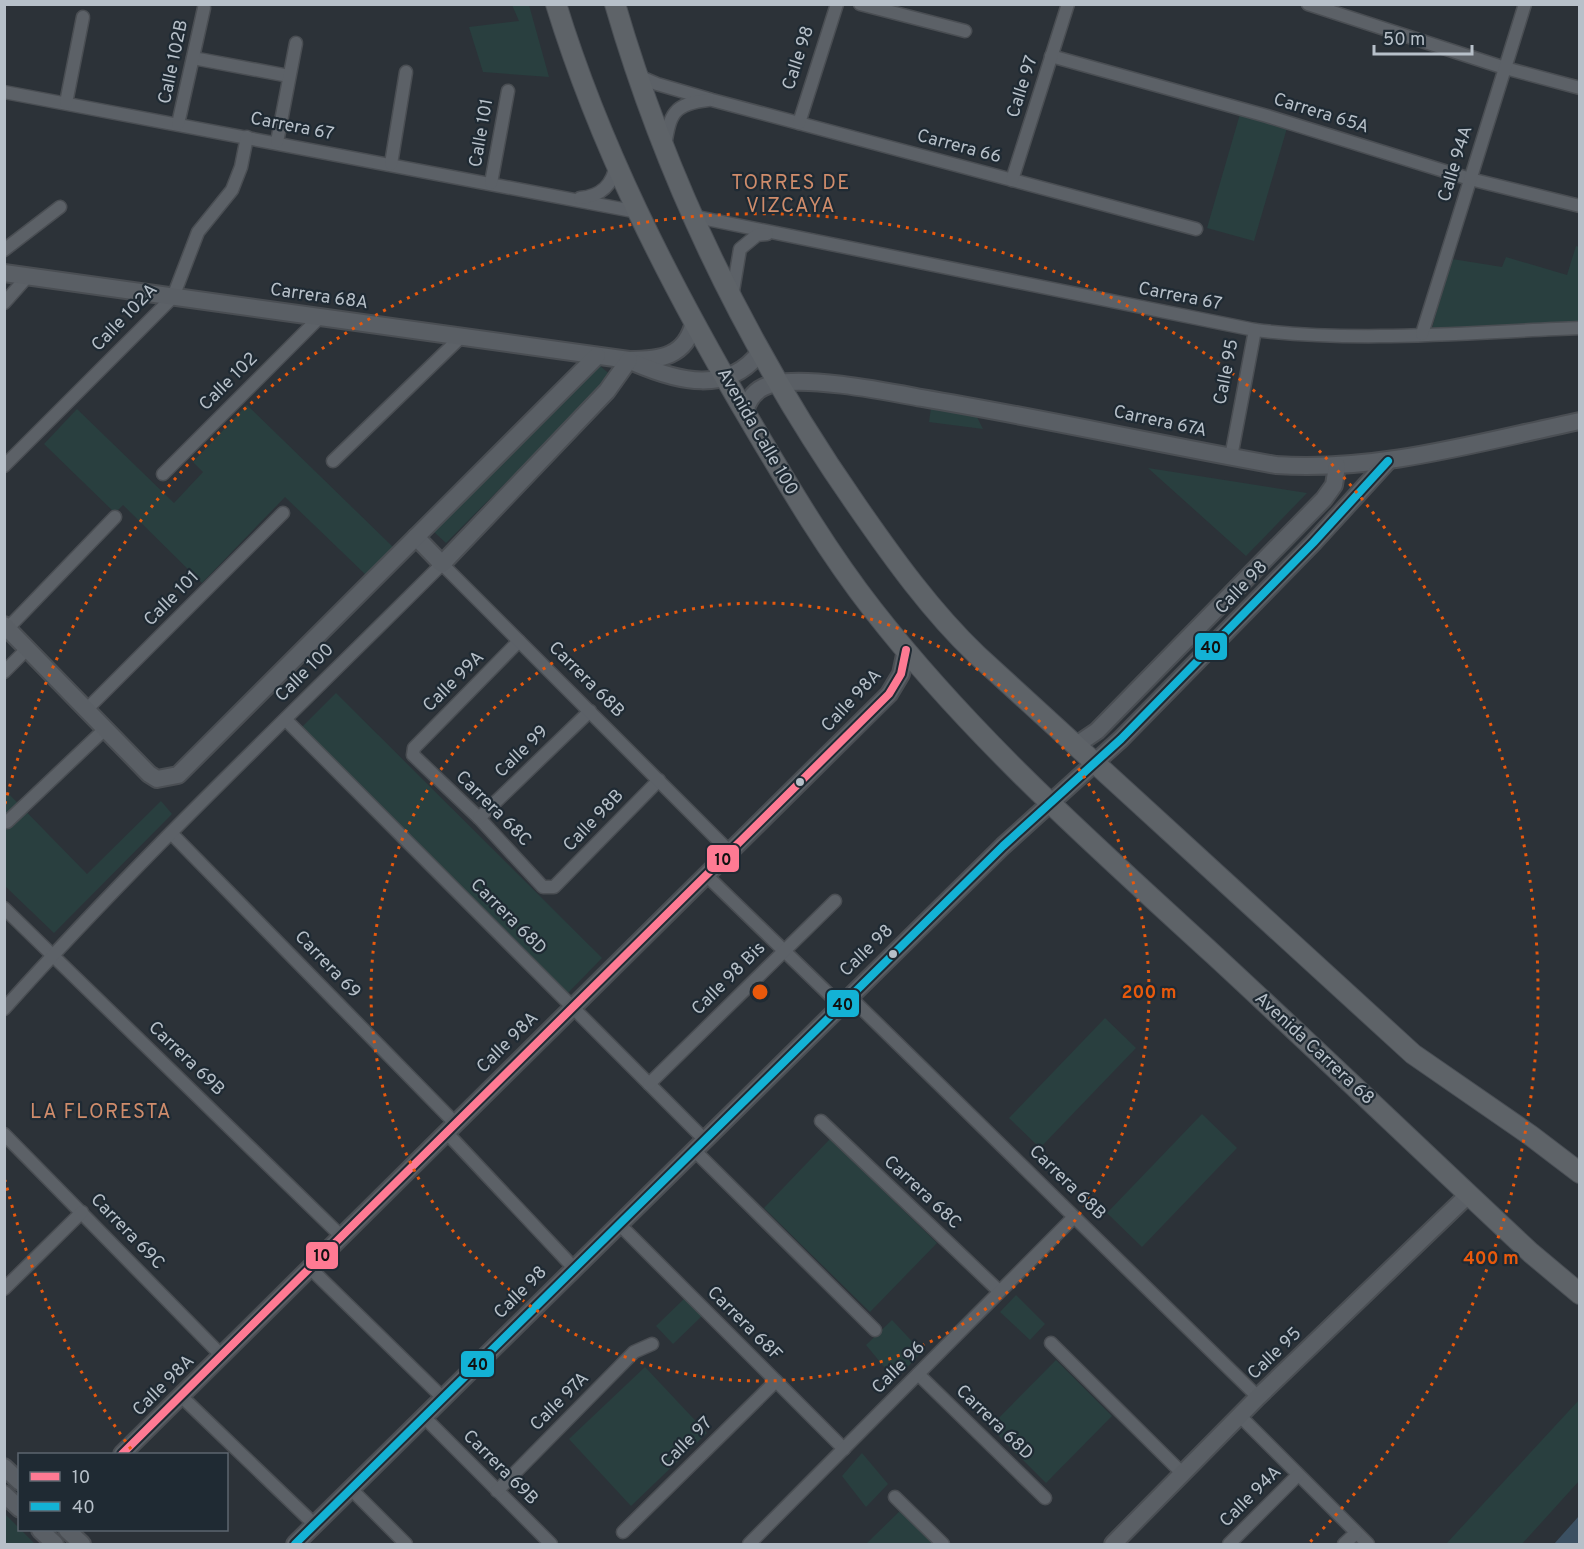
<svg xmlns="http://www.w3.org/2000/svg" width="1584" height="1549" font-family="Overpass,sans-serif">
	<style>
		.green { fill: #293f3f }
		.water { fill: #3b5062 }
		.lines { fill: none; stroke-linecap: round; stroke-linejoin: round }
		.street-casing { stroke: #4a4e53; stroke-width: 15 }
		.secondary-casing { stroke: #4a4e53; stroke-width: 20 }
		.primary-casing { stroke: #4a4f55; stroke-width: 22 }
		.street { stroke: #5c6167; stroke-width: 12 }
		.secondary { stroke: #5a5f65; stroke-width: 16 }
		.primary { stroke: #5e6368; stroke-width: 20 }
		.bus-1-casing { stroke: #1f2a33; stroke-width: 12 }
		.bus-2-casing { stroke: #1f2a33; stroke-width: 12 }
		.bus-1 { stroke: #fe7a93; stroke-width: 8 }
		.bus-2 { stroke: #13b2d5; stroke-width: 8 }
		.ring { fill: none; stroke: #e8590c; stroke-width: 3; stroke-dasharray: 3 6 }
		.bus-dot { fill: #b7c0c9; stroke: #1f2a33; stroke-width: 2 }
		.labels { text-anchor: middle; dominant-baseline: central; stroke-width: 4.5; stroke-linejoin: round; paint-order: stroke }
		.street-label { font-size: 18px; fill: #b7c0c9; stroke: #1f2a33 }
		.neighbourhood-label { font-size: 20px; letter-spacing: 1.5px; fill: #cf8c6b; stroke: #1f2a33 }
		.centre { fill: #e8590c; stroke: #1f2a33; stroke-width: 3 }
		.ring-label { font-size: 18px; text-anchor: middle; font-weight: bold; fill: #e8590c; stroke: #1f2a33; stroke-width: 4.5; stroke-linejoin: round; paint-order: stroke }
		.line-badge { stroke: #1f2a33; stroke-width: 2 }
		.pale-badge-label { font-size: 16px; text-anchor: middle; font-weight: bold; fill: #111 }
	</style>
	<rect width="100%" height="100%" fill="#2c3238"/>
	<!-- green -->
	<g class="green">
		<path d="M512,5H529L549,77L483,72L469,27L519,21Z"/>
		<path d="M1240,114L1287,128L1254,241L1207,228Z"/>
		<path d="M1576,246L1579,247V322L1432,328L1452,259L1502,267L1506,257L1567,275Z"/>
		<path d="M600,366L612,376L446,543L433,531Z"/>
		<path d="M247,405L393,547L366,575L285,497L202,583L123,505L115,513L44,444L77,409L174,503L203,472L193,462Z"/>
		<path d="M931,408L976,415L983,429L929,422Z"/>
		<path d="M1148,468L1307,493L1246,556Z"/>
		<path d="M336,693L602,958L567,994L300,729Z"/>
		<path d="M4,789L87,874L161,801L172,814L54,933L5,886Z"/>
		<path d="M1105,1018L1136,1048L1040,1148L1009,1118Z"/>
		<path d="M1202,1114L1237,1148L1142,1247L1107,1213Z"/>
		<path d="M830,1139L937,1243L870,1312L764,1208Z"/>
		<path d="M1016,1295L1045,1324L1030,1340L1000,1312Z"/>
		<path d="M686,1297L703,1315L673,1344L656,1326Z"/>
		<path d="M892,1320L922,1352L895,1380L866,1345Z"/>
		<path d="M1056,1360L1112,1416L1046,1483L990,1427Z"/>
		<path d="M645,1367L707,1433L631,1506L569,1439Z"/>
		<path d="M1579,1400V1481L1522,1544H1446Z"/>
		<path d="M862,1453L888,1484L866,1507L842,1476Z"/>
		<path d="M903,1508L939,1544H866Z"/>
		<path d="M4,1513L35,1544H5Z"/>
	</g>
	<!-- water -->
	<path class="water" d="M1579,1516V1544H1554Z"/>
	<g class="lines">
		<!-- street casing -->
		<g class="street-casing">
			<g id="street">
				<path d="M860,4L965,31"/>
				<path d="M1308,4L1505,68L1580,88"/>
				<path d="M1051,56L1267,116L1470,179L1580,206"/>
				<path d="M193,58L289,76"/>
				<path d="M636,75L657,84L712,100L1196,229"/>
				<path d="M4,92L638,212"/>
				<path d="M66,103L83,17"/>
				<path d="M799,123L837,4"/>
				<path d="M178,124L204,8"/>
				<path d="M277,142L296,43"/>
				<path d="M665,146C670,114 673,104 708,100"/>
				<path d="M391,164L406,72"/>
				<path d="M1012,180L1068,4"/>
				<path d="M491,183L508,91"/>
				<path d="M580,198C601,196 613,185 616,164"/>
				<path d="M692,216L1255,330C1361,343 1472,332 1580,328"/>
				<path d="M4,250L60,207"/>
				<path d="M732,297L740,249L757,235L767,234"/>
				<path d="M4,303L28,276"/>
				<path d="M1422,334L1525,4"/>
				<path d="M1231,457L1255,330"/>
				<path d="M333,461L461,337"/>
				<path d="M4,466L173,297L198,232L232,190L241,167L247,137"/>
				<path d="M163,474L320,317"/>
				<path d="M8,628L115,517"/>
				<path d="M519,641L414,748L413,755L479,818L543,887H554L659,780"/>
				<path d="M4,672L27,649"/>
				<path d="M87,709L283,513"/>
				<path d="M286,720L704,1139"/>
				<path d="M479,818L590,711"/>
				<path d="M7,822L106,728"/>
				<path d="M171,833L455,1123"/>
				<path d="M705,874L840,1005"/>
				<path d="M4,908L341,1236"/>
				<path d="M849,996L1258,1397"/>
				<path d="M4,1009C143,854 295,711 442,564L729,851"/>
				<path d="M649,1084L835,901"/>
				<path d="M821,1121L999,1291"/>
				<path d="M446,1132L574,1268"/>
				<path d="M4,1134L222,1356"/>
				<path d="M694,1150L875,1330"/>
				<path d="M619,1224L844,1449"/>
				<path d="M310,1268L443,1398"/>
				<path d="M4,1289L82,1212"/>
				<path d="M1051,1343L1182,1473"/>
				<path d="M918,1374L1045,1498"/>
				<path d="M181,1396L315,1525"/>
				<path d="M1240,1416L1368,1544"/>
				<path d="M424,1417L551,1544"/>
				<path d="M351,1489L406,1544"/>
				<path d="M497,1491L634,1352L652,1344"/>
				<path d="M895,1497L943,1544"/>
				<path d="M623,1532L776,1381"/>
				<path d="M749,1544L1074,1217"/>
				<path d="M1229,1544L1298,1475"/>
				<path d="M1344,1544L1356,1533"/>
			</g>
		</g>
		<!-- secondary casing -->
		<g class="secondary-casing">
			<g id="secondary">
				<path d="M4,273L629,360C660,360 686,357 694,322"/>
				<path d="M635,363C677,381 728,395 760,352"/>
				<path d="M745,411C749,397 758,387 773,384C809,376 884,391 922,398C1041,418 1158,444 1276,465C1379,472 1479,442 1580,421"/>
				<path d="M416,537L442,564L607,391L629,360"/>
				<path d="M4,625L149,774L157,779L178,775L597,356"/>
				<path d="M1075,746L1097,731L1324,499L1334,485L1337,466"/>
				<path d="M122,1454L889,694L901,674L906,650"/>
				<path d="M4,1467L20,1482"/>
				<path d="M4,1494L20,1509"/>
				<path d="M40,1530L55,1544"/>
				<path d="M67,1530L82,1544"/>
				<path d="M295,1544L1003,846L1121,739L1313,543L1388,461"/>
				<path d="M1113,1544L1258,1397L1468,1195"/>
			</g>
		</g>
		<!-- primary casing -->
		<g class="primary-casing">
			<g id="primary">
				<path d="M556,4C600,147 667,278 742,407C783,476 823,546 873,610C973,738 1094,845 1213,954C1320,1053 1425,1154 1531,1253L1580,1294"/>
				<path d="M615,4C668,186 749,351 857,506C893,558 931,611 977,655L1413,1054L1530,1135L1580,1173"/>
			</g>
		</g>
		<!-- street -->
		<use href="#street" class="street"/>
		<!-- secondary -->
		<use href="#secondary" class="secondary"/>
		<!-- primary -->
		<use href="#primary" class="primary"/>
		<!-- bus-1 casing -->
		<g class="bus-1-casing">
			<path id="bus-1" d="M122,1454L889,694L901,674L906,650"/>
		</g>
		<!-- bus-2 casing -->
		<g class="bus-2-casing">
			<path id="bus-2" d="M295,1544L1003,846L1121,739L1313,543L1388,461"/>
		</g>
		<!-- bus-1 -->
		<use href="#bus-1" class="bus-1"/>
		<!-- bus-2 -->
		<use href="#bus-2" class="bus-2"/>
	</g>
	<!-- distance rings -->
	<g class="ring">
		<circle cx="760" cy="992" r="389"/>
		<path d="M131 1449A778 778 0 0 1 5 1180M5 804A778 778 0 1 1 1310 1542"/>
	</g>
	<!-- markers -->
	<g class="bus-dot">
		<circle cx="800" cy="782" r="5"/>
		<circle cx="893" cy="954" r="5"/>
	</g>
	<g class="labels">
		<!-- street labels -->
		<g class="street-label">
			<text transform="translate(799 58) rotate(-72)">Calle 98</text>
			<text transform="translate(174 62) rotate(-78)">Calle 102B</text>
			<text transform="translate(1023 87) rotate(-72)">Calle 97</text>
			<text transform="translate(1321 114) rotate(17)">Carrera 65A</text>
			<text transform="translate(292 127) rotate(11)">Carrera 67</text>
			<text transform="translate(482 133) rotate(-80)">Calle 101</text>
			<text transform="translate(959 147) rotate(15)">Carrera 66</text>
			<text transform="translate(1456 164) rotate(-73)">Calle 94A</text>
			<text transform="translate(319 297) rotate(8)">Carrera 68A</text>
			<text transform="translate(1180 297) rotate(11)">Carrera 67</text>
			<text transform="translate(125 318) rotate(-46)">Calle 102A</text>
			<text transform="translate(1227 372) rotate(-79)">Calle 95</text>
			<text transform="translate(229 382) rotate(-45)">Calle 102</text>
			<text transform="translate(1160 422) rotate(12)">Carrera 67A</text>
			<text transform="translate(757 432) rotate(60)">Avenida Calle 100</text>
			<text transform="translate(1242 588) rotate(-46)">Calle 98</text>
			<text transform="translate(172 599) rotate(-45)">Calle 101</text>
			<text transform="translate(305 673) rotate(-45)">Calle 100</text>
			<text transform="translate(586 680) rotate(45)">Carrera 68B</text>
			<text transform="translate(454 682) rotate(-45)">Calle 99A</text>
			<text transform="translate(852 701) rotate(-47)">Calle 98A</text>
			<text transform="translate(522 752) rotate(-44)">Calle 99</text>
			<text transform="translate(493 809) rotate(45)">Carrera 68C</text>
			<text transform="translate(594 821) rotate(-46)">Calle 98B</text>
			<text transform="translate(508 917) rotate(45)">Carrera 68D</text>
			<text transform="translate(867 951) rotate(-44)">Calle 98</text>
			<text transform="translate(327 965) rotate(46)">Carrera 69</text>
			<text transform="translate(729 979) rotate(-45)">Calle 98 Bis</text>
			<text transform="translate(508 1043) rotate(-45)">Calle 98A</text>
			<text transform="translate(1314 1049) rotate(43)">Avenida Carrera 68</text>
			<text transform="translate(186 1059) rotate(44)">Carrera 69B</text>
			<text transform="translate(1067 1183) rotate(44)">Carrera 68B</text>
			<text transform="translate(922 1193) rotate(43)">Carrera 68C</text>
			<text transform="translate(127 1232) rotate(46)">Carrera 69C</text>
			<text transform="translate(521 1293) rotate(-45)">Calle 98</text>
			<text transform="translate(744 1324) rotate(45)">Carrera 68F</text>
			<text transform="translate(1275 1354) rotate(-44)">Calle 95</text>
			<text transform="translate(899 1368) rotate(-45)">Calle 96</text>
			<text transform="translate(164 1386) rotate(-45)">Calle 98A</text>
			<text transform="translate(560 1402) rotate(-45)">Calle 97A</text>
			<text transform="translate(994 1423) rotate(44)">Carrera 68D</text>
			<text transform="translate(687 1443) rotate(-45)">Calle 97</text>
			<text transform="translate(500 1468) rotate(45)">Carrera 69B</text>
			<text transform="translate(1251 1497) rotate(-45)">Calle 94A</text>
		</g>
		<!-- neighbourhood labels -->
		<g class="neighbourhood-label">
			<text x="791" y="184">TORRES DE<tspan x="791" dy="23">VIZCAYA</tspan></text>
			<text x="101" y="1113">LA FLORESTA</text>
		</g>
	</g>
	<circle cx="760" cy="992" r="9" class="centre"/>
	<g class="ring-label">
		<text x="1149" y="998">200 m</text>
		<text x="1491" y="1264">400 m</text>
	</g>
	<g class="line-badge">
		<rect x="1194" y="632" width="34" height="29" rx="6" fill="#13b2d5"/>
		<rect x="706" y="844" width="34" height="29" rx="6" fill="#fe7a93"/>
		<rect x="826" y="989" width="34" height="29" rx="6" fill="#13b2d5"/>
		<rect x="305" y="1241" width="34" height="29" rx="6" fill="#fe7a93"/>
		<rect x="460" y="1350" width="35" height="28" rx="6" fill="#13b2d5"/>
	</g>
	<g class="pale-badge-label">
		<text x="1211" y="653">40</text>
		<text x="723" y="865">10</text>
		<text x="843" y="1010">40</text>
		<text x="322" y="1261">10</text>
		<text x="478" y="1370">40</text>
	</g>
	<!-- border -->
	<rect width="1584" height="1549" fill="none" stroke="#b7c0c9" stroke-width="12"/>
	<!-- legend -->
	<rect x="18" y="1453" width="210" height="78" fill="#1f2a33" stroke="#5c666f" stroke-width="1.5"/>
	<rect x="30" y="1472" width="30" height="9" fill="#fe7a93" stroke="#5c666f" stroke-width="1.5"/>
	<text x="72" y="1483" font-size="18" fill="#b7c0c9">10</text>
	<rect x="30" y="1502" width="30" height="9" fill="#13b2d5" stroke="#5c666f" stroke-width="1.5"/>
	<text x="72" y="1513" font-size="18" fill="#b7c0c9">40</text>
	<!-- scale -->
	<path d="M1374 45v9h98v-9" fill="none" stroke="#b7c0c9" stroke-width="3"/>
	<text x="1383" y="45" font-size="18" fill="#b7c0c9" stroke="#1f2a33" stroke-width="4.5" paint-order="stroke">50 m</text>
</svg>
